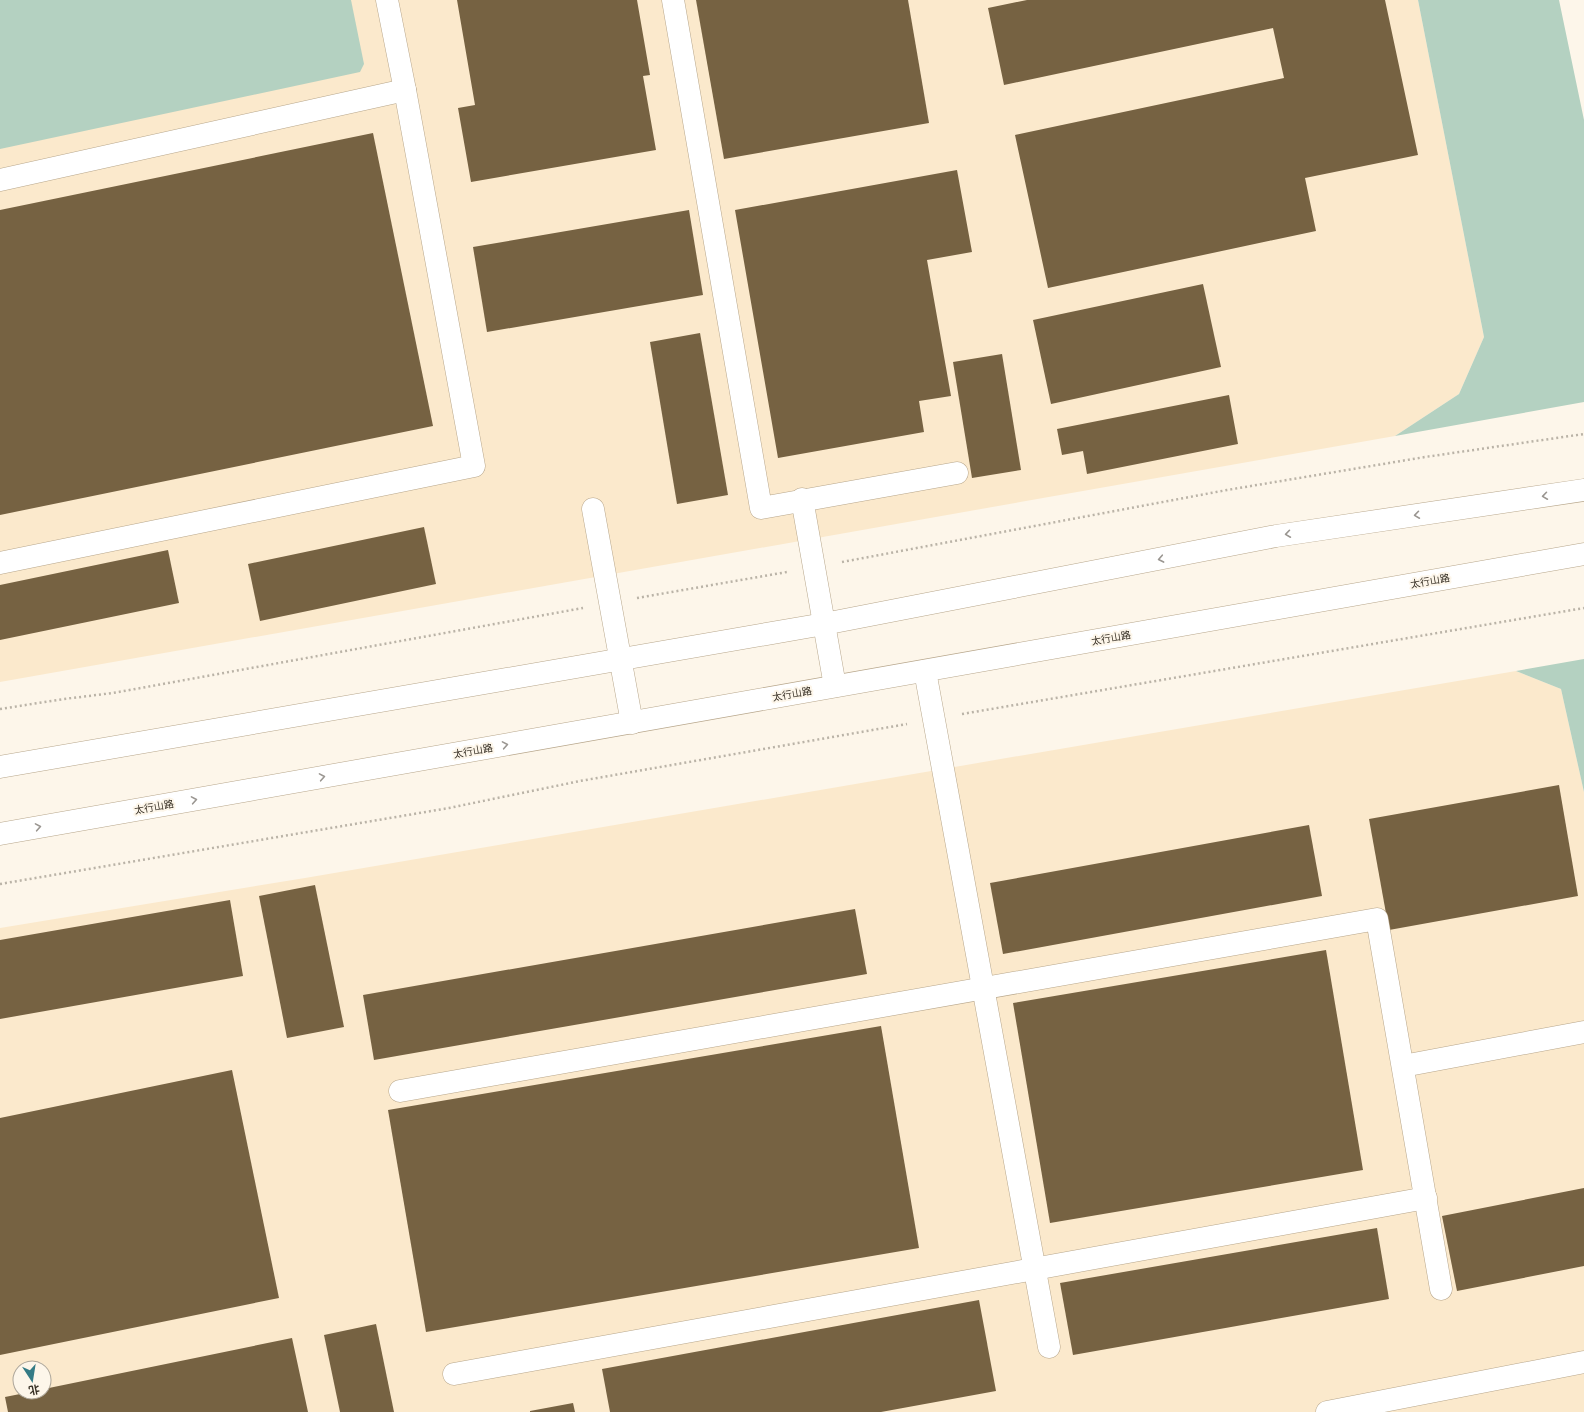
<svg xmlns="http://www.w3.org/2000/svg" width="1584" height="1412" font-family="Mulish,'Noto Sans SC',sans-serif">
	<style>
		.built { fill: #fbe9cc; fill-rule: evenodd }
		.green { fill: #b4d1c1 }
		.building { fill: #766242 }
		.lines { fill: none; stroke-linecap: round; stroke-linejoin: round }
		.minor-casing { stroke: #b7a68b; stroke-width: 23 }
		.path { stroke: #bab3a7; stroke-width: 2.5; stroke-dasharray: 2 3; stroke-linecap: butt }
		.minor { stroke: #fff; stroke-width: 22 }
		.oneway { stroke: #9a9691 }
		.labels { text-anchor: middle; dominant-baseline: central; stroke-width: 4; stroke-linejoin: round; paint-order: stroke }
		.street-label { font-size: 10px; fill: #352e23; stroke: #fdf6ea }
	</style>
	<rect width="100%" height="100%" fill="#fdf6ea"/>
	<!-- built -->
	<g class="built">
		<path d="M0,0H1418L1484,337L1459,394L1395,436L0,682Z"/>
		<path d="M1516,671L1561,689L1584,792V1412H0V928L305,878ZM20,1368H44V1392H20Z"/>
	</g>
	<!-- green -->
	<g class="green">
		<path d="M0,0H351L364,64L360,72L0,149Z"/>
		<path d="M1418,0H1559L1584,120V402L1395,436L1459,394L1484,337Z"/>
		<path d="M1584,659V792L1561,689L1516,671Z"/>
	</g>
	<!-- building -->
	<g class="building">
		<path d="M457,0H637L650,75L643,76L656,150L471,182L458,108L475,105Z"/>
		<path d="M696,0H908L929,123L724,159Z"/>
		<path d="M1027,0H1385L1418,155L1305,178L1316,231L1048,288L1015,135L1284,78L1273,28L1004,85L988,8Z"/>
		<path d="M373,133L433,426L0,515V210Z"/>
		<path d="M957,170L972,252L927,260L951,396L919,401L924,432L778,458L735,210Z"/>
		<path d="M689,210L703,295L487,332L473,247Z"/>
		<path d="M1203,284L1221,367L1051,404L1033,320Z"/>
		<path d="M700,333L728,495L677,504L650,342Z"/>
		<path d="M1002,354L1021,470L972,478L953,362Z"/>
		<path d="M1229,395L1238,444L1087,474L1083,451L1062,455L1057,429Z"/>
		<path d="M424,527L436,584L260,621L248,564Z"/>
		<path d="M168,550L179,603L0,640V585Z"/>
		<path d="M1559,785L1578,896L1389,930L1369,819Z"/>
		<path d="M1309,825L1322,896L1003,954L990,883Z"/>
		<path d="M315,885L344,1027L287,1038L259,896Z"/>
		<path d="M230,900L243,976L0,1019V940Z"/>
		<path d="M855,909L867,974L374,1060L363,995Z"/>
		<path d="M1326,950L1363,1170L1050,1223L1013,1003Z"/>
		<path d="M881,1026L919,1248L426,1332L388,1110Z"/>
		<path d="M232,1070L279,1298L0,1355V1118Z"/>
		<path d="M1584,1188V1266L1457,1291L1442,1216Z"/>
		<path d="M1377,1228L1389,1299L1073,1355L1060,1283Z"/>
		<path d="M979,1300L996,1391L881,1412H610L602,1369Z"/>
		<path d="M376,1324L394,1412H340L324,1335Z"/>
		<path d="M292,1338L308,1412H8L5,1397L30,1392H44V1389Z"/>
		<path d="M573,1403L575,1412H530V1411Z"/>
	</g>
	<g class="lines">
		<!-- minor casing -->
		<g class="minor-casing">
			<g id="minor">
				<path d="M673,0L761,508L957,473"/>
				<path d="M0,180L405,90"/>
				<path d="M802,499L835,686"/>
				<path d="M593,509L632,723"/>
				<path d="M0,563L474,466L405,90L387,0"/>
				<path d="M925,671L1049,1347"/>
				<path d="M0,767L824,624L1276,536L1584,490"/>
				<path d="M0,834L1584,554"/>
				<path d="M1403,1066L1584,1032"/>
				<path d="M400,1091L1377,919L1441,1289"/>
				<path d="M454,1374L1426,1198"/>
				<path d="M1327,1412L1584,1362"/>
			</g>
		</g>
		<!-- path -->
		<g class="path">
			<path d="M842,562L1227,490L1425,457L1584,434"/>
			<path d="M637,598L787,572"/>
			<path d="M0,709L64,699L113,693L583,608"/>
			<path d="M962,714L1584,608"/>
			<path d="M0,884L449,808L580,781L907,724"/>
		</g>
		<!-- minor -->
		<use href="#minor" class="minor"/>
	</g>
	<!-- one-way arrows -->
	<defs><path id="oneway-chevron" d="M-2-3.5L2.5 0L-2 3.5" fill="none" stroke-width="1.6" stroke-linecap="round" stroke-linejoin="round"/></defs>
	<g class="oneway">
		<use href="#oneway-chevron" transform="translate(1545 496) rotate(172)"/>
		<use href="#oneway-chevron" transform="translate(1417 515) rotate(172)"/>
		<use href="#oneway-chevron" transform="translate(1288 534) rotate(172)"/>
		<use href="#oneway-chevron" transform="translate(1161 559) rotate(169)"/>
		<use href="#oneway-chevron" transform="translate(505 745) rotate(-10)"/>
		<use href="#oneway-chevron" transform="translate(322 777) rotate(-10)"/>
		<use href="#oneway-chevron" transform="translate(194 800) rotate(-10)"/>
		<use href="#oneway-chevron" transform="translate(38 827) rotate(-10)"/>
	</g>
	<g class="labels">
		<!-- street labels -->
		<g class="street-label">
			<text transform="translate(1430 581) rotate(-10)">太行山路</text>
			<text transform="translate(1111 638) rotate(-10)">太行山路</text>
			<text transform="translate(792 694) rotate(-10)">太行山路</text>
			<text transform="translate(473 751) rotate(-10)">太行山路</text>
			<text transform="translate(154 807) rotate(-10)">太行山路</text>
		</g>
	</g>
	<!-- north arrow -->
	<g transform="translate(32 1380) rotate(168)"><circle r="19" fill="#fdf6ea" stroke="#ada69a"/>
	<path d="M0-3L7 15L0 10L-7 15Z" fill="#347b86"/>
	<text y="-6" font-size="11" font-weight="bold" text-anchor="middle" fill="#352e23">北</text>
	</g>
</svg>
